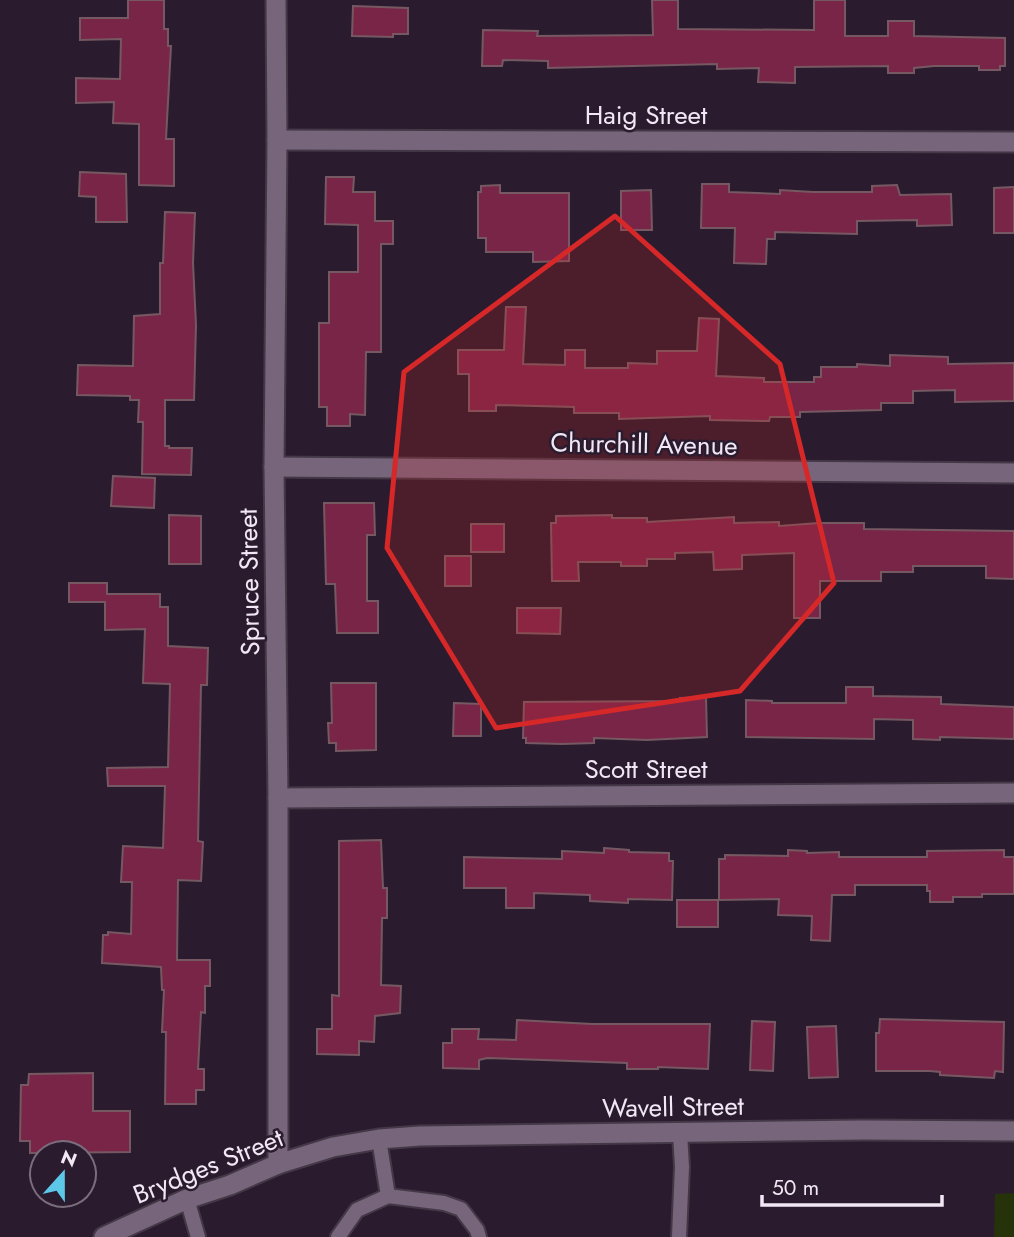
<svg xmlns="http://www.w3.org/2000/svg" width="1014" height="1237" font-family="Jost,sans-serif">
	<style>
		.green { fill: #263209 }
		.building { fill: #792548; stroke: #755861; stroke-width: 2 }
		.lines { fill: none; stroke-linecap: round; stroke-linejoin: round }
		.service-casing { stroke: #443847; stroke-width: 18 }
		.minor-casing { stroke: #443847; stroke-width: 23 }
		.tertiary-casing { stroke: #443847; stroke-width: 23 }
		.service { stroke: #77657b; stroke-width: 14 }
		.minor { stroke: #77657b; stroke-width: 19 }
		.tertiary { stroke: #77657b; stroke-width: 19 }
		.marked { fill: #d62828; fill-opacity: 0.2; stroke: #d62828; stroke-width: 5; stroke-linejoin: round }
		.labels { text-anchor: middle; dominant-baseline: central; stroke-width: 5; stroke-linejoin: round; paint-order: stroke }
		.street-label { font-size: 26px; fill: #f2e8f5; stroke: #2a1c2e }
	</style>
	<rect width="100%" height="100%" fill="#2a1c2e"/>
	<!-- green -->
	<path class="green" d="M1014,1193V1237H994L995,1194Z"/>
	<!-- building -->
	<g class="building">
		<path d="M128,0H164V29H168V46H171L166,139H174V186L139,185V124L113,123L114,102L76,103V78L120,79L121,39L80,40V18H128Z"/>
		<path d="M652,0H678V29L814,30V0H845V36H888V21H914V36L1005,38V66H1000V70H979V66H934L914,68V73H888V66L795,67V83L758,82L759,68L717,69V64L548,68V61L503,60L502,66H482L483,30L538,31L537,36L653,35Z"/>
		<path d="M353,6L408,8V34H393V37L352,36Z"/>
		<path d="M80,172L126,174L127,222H96V197L79,196Z"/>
		<path d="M326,177H354L353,192H375V221H393V244H381V352H366L365,415L350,414V426H327V407H319V323H329V272H358V225L325,224Z"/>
		<path d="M702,184H729V192L780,194V190L813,192H872V186L897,185L900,195L951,194L952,225L917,226V220L857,221V234L775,232V239H767L766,264L734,263L735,228H701Z"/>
		<path d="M500,185V193H569V261L533,262V252H486V238H478V192H481V186Z"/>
		<path d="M1014,187V233H994V188Z"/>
		<path d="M651,190L652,230H621V191Z"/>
		<path d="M165,212L195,213L193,263L196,325L194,400H165V446H169V448H192L191,475L142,474L143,422H138L139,400H130V396L77,395L78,365L133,366L134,316L160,314V263H163Z"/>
		<path d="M506,307H526L523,364L565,365V350H585V368H628V363L657,364V351H697L699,318L719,319L716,376L764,378V382H814V377H821V367H857V364L890,366V355L948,357V364L1014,363V401L955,402V390L913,391V403H881V410L800,412V417H770L769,421L710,420V416L619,419V413H574V407L496,405V411H469V374H458V350H504Z"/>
		<path d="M113,476L155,478L154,508L111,506Z"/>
		<path d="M324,503H374L375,535H367V601H378V633H337L335,584H326Z"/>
		<path d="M169,515L201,516V564H169Z"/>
		<path d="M612,515V518H647V522L734,517V523L779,522V526L819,523H864V529L1014,531V579L986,578V566H913V572H881V581H820V618H794V553L742,555V569L714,570L713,552L675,553V559H647V566H621V562H578L579,581H552L551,523H556V516Z"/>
		<rect x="471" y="524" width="33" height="28"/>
		<rect x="445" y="556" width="26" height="30"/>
		<path d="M69,583H107V594H160V607H168V646L208,648L207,685H201L198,841L203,842L201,881L178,880L177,960H210V986H205V1013L201,1012L198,1069H204V1090H196V1104H165L166,1032H162L164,990H162L161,967L102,963L103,935H108V932L131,934L132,882H121L123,846L163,848L165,786H108L107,768L168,767L170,684L143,683L145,629L105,630V602H69Z"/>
		<path d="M517,608H561L560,634L517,633Z"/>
		<path d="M331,683H376V750L336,751V743H329L328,723H332Z"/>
		<path d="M846,687H873V696L941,697V704L1014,707V739L940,737V740L913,739V720L874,719V739L746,737V700L772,701V703H846Z"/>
		<path d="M706,697L707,737L647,740L594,738V743L562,744L526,743V738H523L524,702L680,701V698Z"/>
		<path d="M454,703L481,704V736H453Z"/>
		<path d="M381,840L383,888H387V918H382L381,985L401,986L400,1013L375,1016L374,1042L359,1041V1055L317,1054V1029H332V995L339,996V841Z"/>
		<path d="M604,848L629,850V852L669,853V861H673L672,900L628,899V903L590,901V895L534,893V908H506V888H464V857L562,859V851L604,853Z"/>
		<path d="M788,850L807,851V853L839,852V857H927V851L1004,850V857H1014V894H982V897H953V902H930V891H927V885H855V895H832L830,941L811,940L812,916L778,915L779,899L719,900V859H725V855L788,856Z"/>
		<rect x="677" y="900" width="41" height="27"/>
		<path d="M880,1019L1004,1022L1003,1072L995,1071L994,1078L940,1075V1072L930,1071H876V1033H879Z"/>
		<path d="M517,1020L592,1024H710L708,1069L658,1067V1069H627V1063L487,1058L479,1060V1069L443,1068V1043H452V1029H479L478,1039L516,1040Z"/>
		<path d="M752,1021L775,1022L773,1071L750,1070Z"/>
		<path d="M836,1026L838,1077L809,1078L807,1027Z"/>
		<path d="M93,1073V1111H130V1152L30,1153V1141H20L21,1085H28L29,1074Z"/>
	</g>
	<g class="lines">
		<!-- service casing -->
		<g class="service-casing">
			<g id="service">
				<path d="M379,1139L388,1196"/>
				<path d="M187,1199L198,1237"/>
				<path d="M338,1237L357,1210L388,1196L444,1203L461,1209L477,1230L479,1237"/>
				<path d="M679,1237L682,1167L680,1133"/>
			</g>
		</g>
		<!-- minor casing -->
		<g class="minor-casing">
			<g id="minor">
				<path d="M276,0L277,140L274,467L278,798V1164"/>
				<path d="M277,140L1014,142"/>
				<path d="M274,467L1014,473"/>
				<path d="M278,798L1014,793"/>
			</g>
		</g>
		<!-- tertiary casing -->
		<g class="tertiary-casing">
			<path id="tertiary" d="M104,1237L187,1199L230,1185L278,1164L333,1147L379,1139L420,1136L863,1130L1014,1131"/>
		</g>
		<!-- service -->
		<use href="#service" class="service"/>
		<!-- minor -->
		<use href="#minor" class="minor"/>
		<!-- tertiary -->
		<use href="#tertiary" class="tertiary"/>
	</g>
	<!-- marked area -->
	<path class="marked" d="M615,216L780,364L834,583L740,691L496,728L387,548L404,372Z"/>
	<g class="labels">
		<!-- street labels -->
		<g class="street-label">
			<text x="646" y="115">Haig Street</text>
			<text transform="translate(644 444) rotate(1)">Churchill Avenue</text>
			<text transform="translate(249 582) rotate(-91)">Spruce Street</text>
			<text x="646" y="769">Scott Street</text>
			<text transform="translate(673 1107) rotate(-1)">Wavell Street</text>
			<text transform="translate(208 1166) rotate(-22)">Brydges Street</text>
		</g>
	</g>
	<!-- north arrow -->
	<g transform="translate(63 1174) rotate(21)"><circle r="33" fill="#2a1c2e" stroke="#7a6e7e" stroke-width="2"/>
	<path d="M0-5L12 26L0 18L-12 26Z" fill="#5cc7e7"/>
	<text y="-10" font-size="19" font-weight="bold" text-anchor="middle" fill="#f2e8f5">N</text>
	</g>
	<!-- scale -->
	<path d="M762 1195v10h180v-10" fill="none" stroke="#f2e8f5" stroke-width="3.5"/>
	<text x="772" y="1195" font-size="21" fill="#f2e8f5" stroke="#2a1c2e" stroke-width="5" paint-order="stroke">50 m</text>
</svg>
